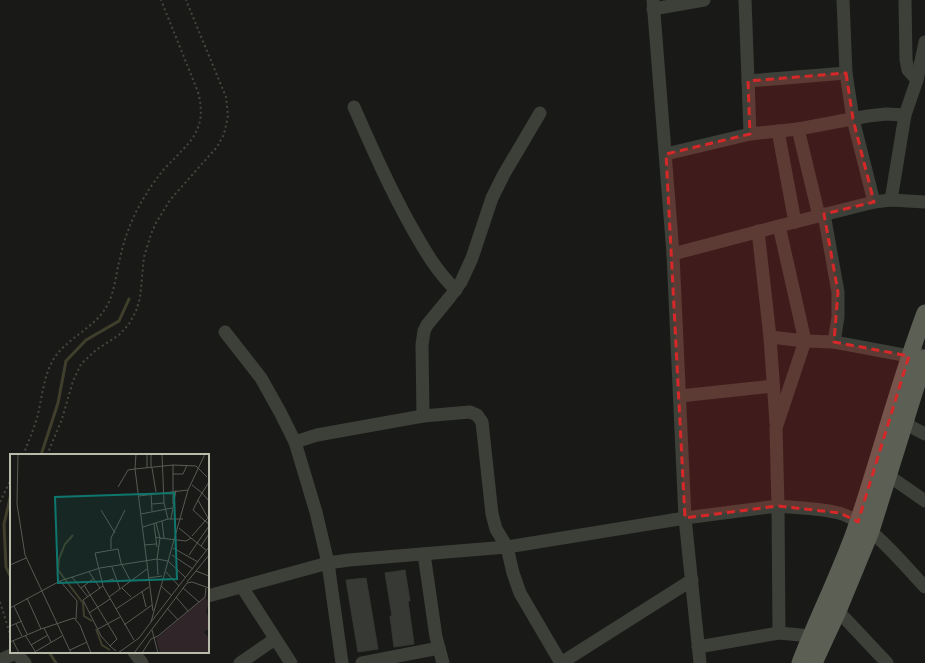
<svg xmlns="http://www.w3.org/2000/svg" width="925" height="663" font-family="'Work Sans',sans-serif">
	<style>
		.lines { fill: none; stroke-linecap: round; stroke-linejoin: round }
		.stream { stroke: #403f2c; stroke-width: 3 }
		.building { fill: #373935; stroke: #343732 }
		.path { stroke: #45473e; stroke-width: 2; stroke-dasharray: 2 3; stroke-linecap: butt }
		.minor { stroke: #3d4038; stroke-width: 13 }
		.major { stroke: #5c5f54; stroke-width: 17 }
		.marked { fill: #d62828; fill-opacity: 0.2; stroke: #d62828; stroke-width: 3; stroke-dasharray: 8 5; stroke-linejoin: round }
		.inset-river { fill: none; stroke: #403f2c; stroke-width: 2 }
		.inset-road { fill: none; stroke: #595a52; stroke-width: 1 }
		.view { fill: #0f766e; fill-opacity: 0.15; stroke: #0f766e; stroke-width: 2 }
		.inset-edge { fill: none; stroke: #b8bba9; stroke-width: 2 }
	</style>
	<rect width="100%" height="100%" fill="#191a18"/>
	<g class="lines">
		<!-- stream -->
		<g class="stream">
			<path d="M41,455L58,403L66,361L86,340L119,321L129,299"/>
			<path d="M11,494L4,524L6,567L11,578"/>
			<path d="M49,652L56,663"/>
		</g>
	</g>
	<!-- building -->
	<g class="building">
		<path d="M405,570L410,601H408L414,644L394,647L390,616H392L385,573Z"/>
		<path d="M366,578L378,649L358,652L346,580Z"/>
	</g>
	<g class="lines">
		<!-- path -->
		<g class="path">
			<path d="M23,455C28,443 33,431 37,418C42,399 43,378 53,360C67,337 96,328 108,304C115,290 116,273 120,258C125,236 133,215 145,196C151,186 158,176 166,167C190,142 208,130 198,92L161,0"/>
			<path d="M47,455L62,419L73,381L81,364L96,350L119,335L129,324L136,311L140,298L144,257L151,234L156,223L170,200L217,147L224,134L228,116L226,97L186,0"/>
			<path d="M0,502L11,479"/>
			<path d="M0,602L11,637"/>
		</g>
		<!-- minor -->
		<g class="minor">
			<path d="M653,0L673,254L685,518L700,663"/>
			<path d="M745,0L750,134"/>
			<path d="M843,0L846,73L853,119L874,202"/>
			<path d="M905,0L906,60L908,70L917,80"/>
			<path d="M653,9L704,0"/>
			<path d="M748,81L846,73"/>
			<path d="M354,107C372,148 390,189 412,228C425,251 437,272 456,290"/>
			<path d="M798,129L819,216"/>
			<path d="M778,131L795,222"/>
			<path d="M666,154L750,134L798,129L868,116L886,114L905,115"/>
			<path d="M891,200L905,115L917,80L925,42"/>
			<path d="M824,214L838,292V317L834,342"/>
			<path d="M758,231L770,337L776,423"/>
			<path d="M673,254L779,226L874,202L891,200L925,202"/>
			<path d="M225,332L261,378L280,412L295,442"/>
			<path d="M770,337L805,341L779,226"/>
			<path d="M919,354L909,356L834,342L805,341L776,428L778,506C798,508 820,508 839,513C869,521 904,565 925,587"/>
			<path d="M680,396L773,386"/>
			<path d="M423,416L422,345L424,331L427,325L450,297L461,282L472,258L492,198L504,174L540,113"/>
			<path d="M904,423L925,434"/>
			<path d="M889,476L925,501"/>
			<path d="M424,554L436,637L443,663"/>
			<path d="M242,587L291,663"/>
			<path d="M208,596L328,563L349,560L507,547L685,518L778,506L779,633"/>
			<path d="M838,611L887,663"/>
			<path d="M698,647L779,633L811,636"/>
			<path d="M18,652L16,653L25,663"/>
			<path d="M134,652L142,663"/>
			<path d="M0,660L16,653"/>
			<path d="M240,663L275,639"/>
			<path d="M342,663L328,563L316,512L295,442L317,435L423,416L470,412L477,415L482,422L492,514L496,529L507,547L513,573L520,593L561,663"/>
			<path d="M362,663L439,648"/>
			<path d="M561,663L692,580"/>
		</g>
		<!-- major -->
		<g class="major">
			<path d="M800,663C818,616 842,570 858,522C881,453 899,382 925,313"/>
			<path d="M814,663L838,611L871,531L925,358"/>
		</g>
	</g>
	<!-- marked area -->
	<path class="marked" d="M846,73L853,119L874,202L824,214L838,292L834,342L909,356L858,522L840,513L778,506L685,518L666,154L750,134L748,81Z"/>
	<!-- overview -->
	<g transform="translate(10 454)">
		<rect width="199" height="199" fill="#191a18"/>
		<path d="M195,143L199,148L196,158L199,164V175L194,178L199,184V199H150L146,185Z" fill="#302529"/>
		<path class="inset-river" d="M63,81L55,90L49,105L48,116L73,149L74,162L82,167M86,175L92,191L100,196"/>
		<path class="inset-road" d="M8,0L7,50L15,101L61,199M141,0V14M152,0L154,49L158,65M163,11L186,12L197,23M137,14V0M142,14L146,38M163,20H173L177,11M182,31L192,39M108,33L118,16L125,15L126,0M141,39L142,57M192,39L199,28M129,42L178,36M188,46L192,39L199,47M142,50L154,49M91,56L105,79M131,60L162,54M198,64L188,46L183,56L195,67L198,64L199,62M161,65L166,36M152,67L154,84M144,70L147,93M133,73L158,65H173M169,74L181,84M182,82L195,67L199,70M146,83L150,84L146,69M134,91L146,90M191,92L199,80M163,94L188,108M101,95V84L115,56M162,101L183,115M179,101L199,72M0,111L16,104M102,113L110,135M186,117L199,122M79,118L90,134M156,118L169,132M62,123L78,143M175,123L158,107L147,105L150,84L176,87L181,84L196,96M138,124L152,122M120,126L111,109L108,95L85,99L93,132L124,186M92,128L104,125M177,128L199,101M74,131L107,185L100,192L106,197M93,132L73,146L91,182L100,192M151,132L162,142M71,134L83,125M112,134L121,143M173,134L189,148M132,137L136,153M99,143L137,115M166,143L178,157M4,152L17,180M0,154L50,127M157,154L168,166M106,155L139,133M143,157L125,15L163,11V50M79,159L100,145M66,165L67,147L50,127L90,114L147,105L148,121M141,168L199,93M6,170L12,182M114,171L142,151M0,172L12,167M34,174L41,188M31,175L64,164L70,171L81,199M88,175L110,163M142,176L148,199M15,181L25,197M3,187L9,199M0,188L31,175L17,144M21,191L38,181M60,196L77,188M23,199L52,182M108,199L129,184L141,168L178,36L195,0M124,199L177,129L182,128L199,134M132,199L141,185L148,182L195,143L196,134"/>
		<path class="view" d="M164,39L167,125L48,129L45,43Z"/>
		<rect width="199" height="199" class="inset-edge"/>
	</g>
</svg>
